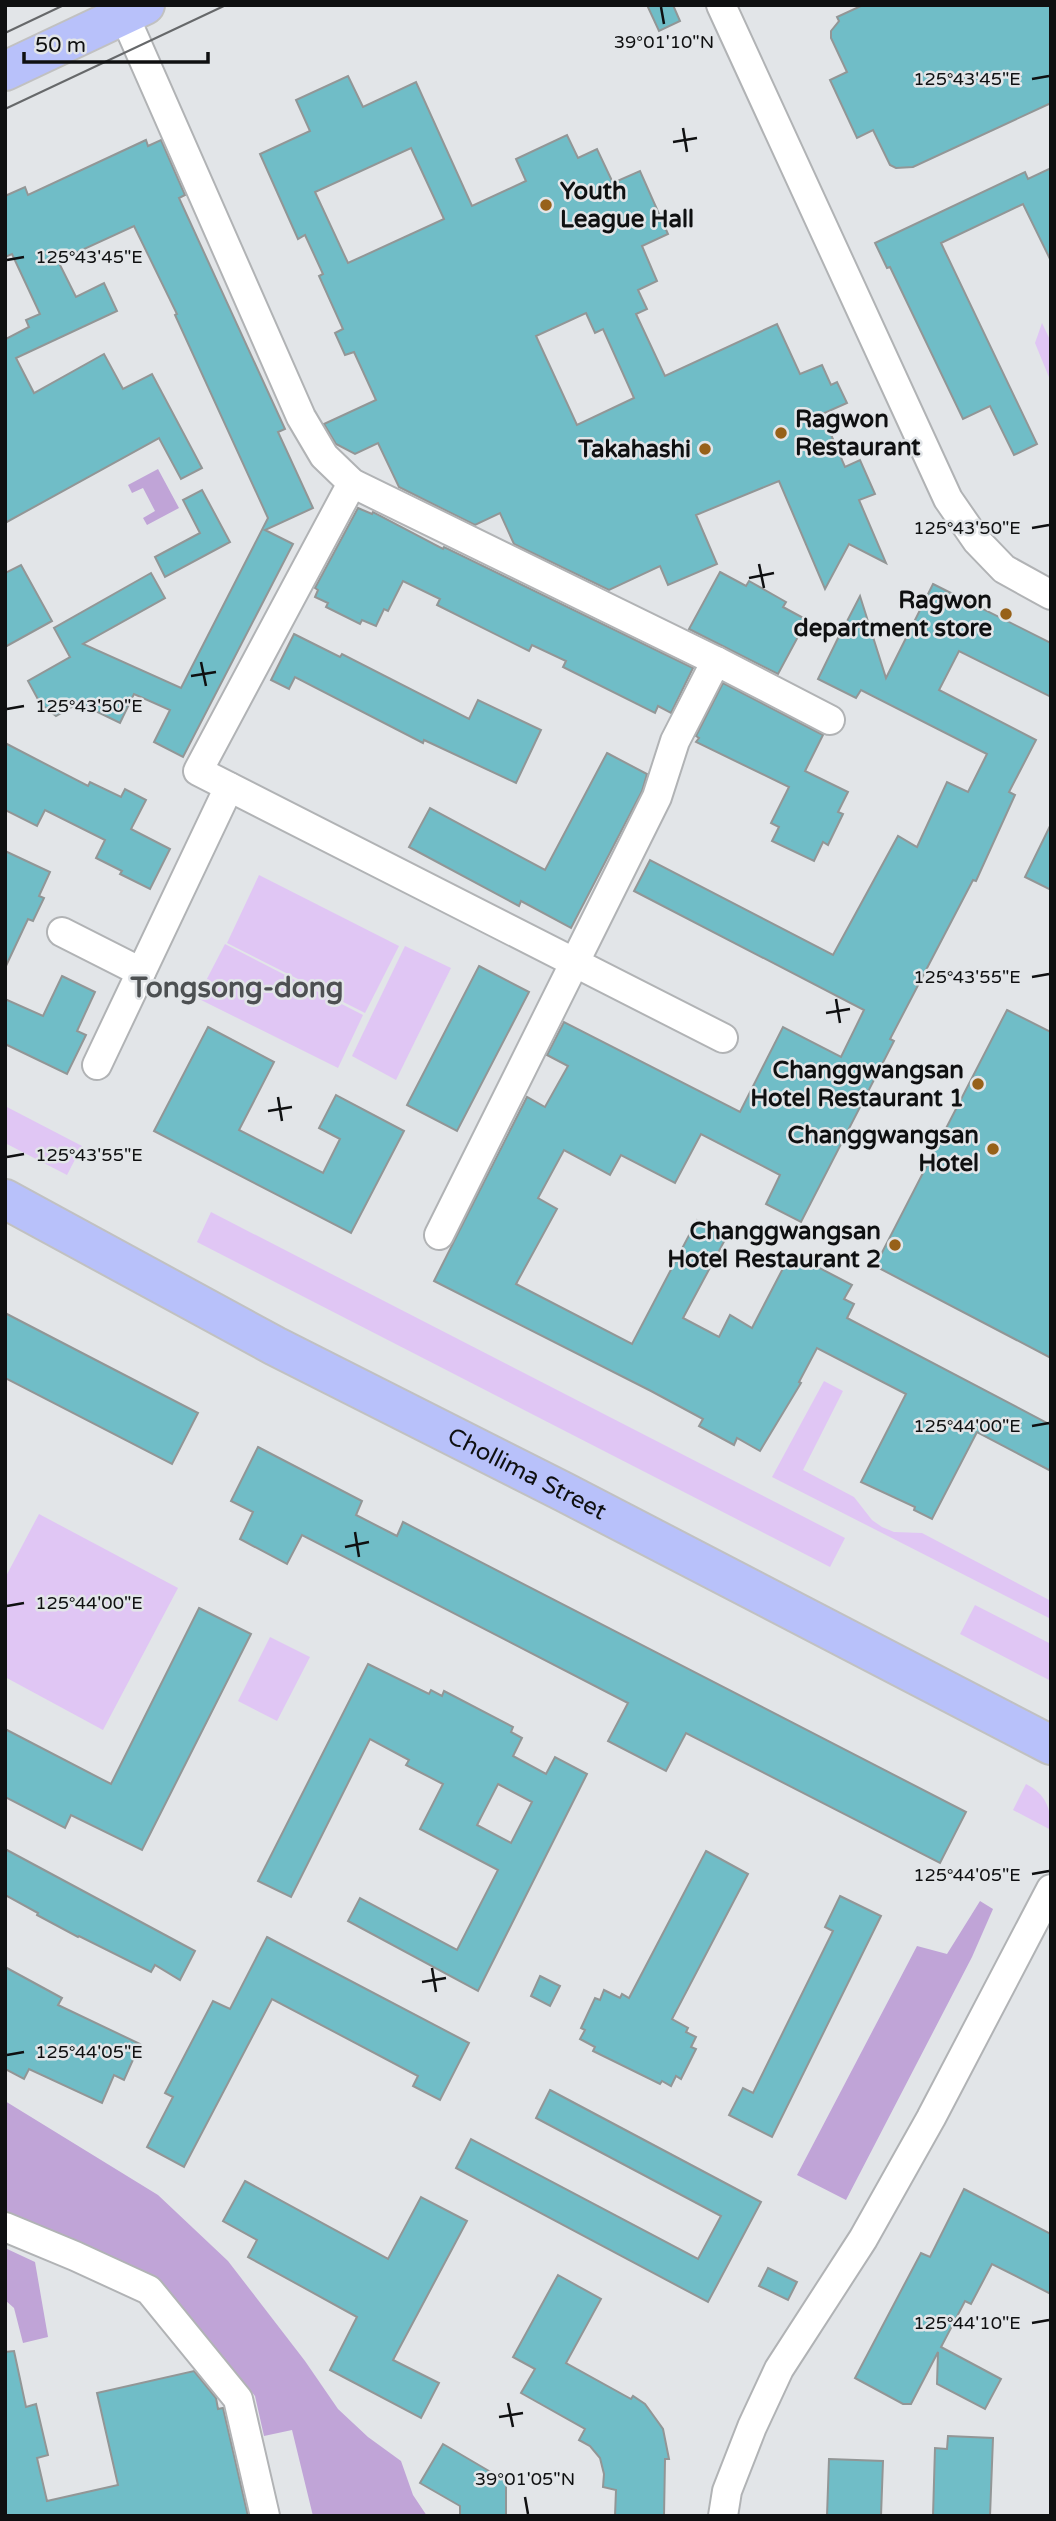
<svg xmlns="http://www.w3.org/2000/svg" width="1056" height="2521" font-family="'Varela Round',sans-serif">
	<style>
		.green { fill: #e0c6f4 }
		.forest { fill: #c0a4d7 }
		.building { fill: #70bdc7; stroke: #929696; stroke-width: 2; fill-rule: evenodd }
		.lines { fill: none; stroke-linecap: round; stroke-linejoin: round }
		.minor-casing { stroke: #b1b3b5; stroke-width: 32 }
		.primary-casing { stroke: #c1c1c1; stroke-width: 42 }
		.minor { stroke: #fff; stroke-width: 28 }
		.primary { stroke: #b8c1fa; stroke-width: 38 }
		.tram { stroke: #66686a; stroke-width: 2 }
		.ticks { fill: none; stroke: #0f1011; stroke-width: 2.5 }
		.poi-dot { fill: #976119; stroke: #e2e5e8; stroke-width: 2.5 }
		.labels { text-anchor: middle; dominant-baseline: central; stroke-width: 5; stroke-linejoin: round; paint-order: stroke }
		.poi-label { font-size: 24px; font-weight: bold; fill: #0f1011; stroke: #e2e5e8; text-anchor: end }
		.street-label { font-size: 24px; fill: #0f1011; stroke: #e2e5e8 }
		.quarter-label { font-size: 28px; font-weight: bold; fill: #4d5052; stroke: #e2e5e8 }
		.ticks-label { font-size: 18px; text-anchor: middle; fill: #0f1011; stroke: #e2e5e8; stroke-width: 5; stroke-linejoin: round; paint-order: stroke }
	</style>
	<rect width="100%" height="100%" fill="#e2e5e8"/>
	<!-- green -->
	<g class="green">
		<path d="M1042,323L1051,342V382L1035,343Z"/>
		<path d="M259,875L399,946L365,1013L227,943Z"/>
		<path d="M225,944L363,1015L338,1068L197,998Z"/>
		<path d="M405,946L451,968L396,1080L352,1056Z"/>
		<path d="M5,1106L82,1146L67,1175L5,1143Z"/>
		<path d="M211,1212L845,1538L830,1567L197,1242Z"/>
		<path d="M824,1381L843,1391L803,1470L854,1497L872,1520L882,1527L894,1532L922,1533L1051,1601V1619L772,1477Z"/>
		<path d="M39,1514L178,1588L103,1730L5,1677V1578Z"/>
		<path d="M975,1605L1051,1644V1681L960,1634Z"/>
		<path d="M270,1637L310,1657L277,1721L238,1701Z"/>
		<path d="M1026,1784C1046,1794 1051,1809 1051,1830L1013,1810Z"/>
	</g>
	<!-- forest -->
	<g class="forest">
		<path d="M158,469L179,508L147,525L143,518L155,511L143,488L132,493L128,485Z"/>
		<path d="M980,1901L993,1909L972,1957L846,2200L797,2175L917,1946L947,1954Z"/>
		<path d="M5,2101L158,2195L228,2261L305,2361L338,2409L368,2437L401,2461L413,2495L427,2516H313L292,2430L264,2436L255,2396L159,2279L83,2244L5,2212Z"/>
		<path d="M5,2248L35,2262L48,2337L23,2343L14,2308L5,2300Z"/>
	</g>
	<!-- building -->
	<g class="building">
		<path d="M647,5H673L680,21L659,31Z"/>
		<path d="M863,5H1051V103L913,167L896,168L890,165L873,130L857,138L830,80L847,72L831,38V31L839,21L837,17Z"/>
		<path d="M348,76L363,107L416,82L472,206L526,181L516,159L567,135L578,158L597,149L613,183L640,171L668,234L642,246L657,281L638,290L647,309L636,314L665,376L777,324L800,374L822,365L831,385L837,382L847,403L822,414L845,467L860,460L875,494L859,500L886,563L849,544L825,589L779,481L696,515L717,564L668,585L660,566L609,590L514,544L500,513L475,525L399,487L378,443L355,454L336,444L324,424L376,400L354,352L345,355L335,333L343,329L319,276L323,274L305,235L298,239L260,154L310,131L296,100ZM411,148L444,219L348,263L315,192ZM586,313L595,333L603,329L634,398L577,425L536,336Z"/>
		<path d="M146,140L148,146L161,140L185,195L179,198L285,429L278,432L313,508L265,530L293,544L183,757L154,742L170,710L134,694L120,723L79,703L56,716L40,703L28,681L70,657L54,628L151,573L165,598L83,644L181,688L268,518L175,315L177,314L134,226L58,261L76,297L104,283L117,311L16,358L34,393L104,354L123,389L152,374L202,468L181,479L159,438L5,523V337L6,339L29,327L26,320L40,314L12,254L5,257V196L25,187L28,195Z"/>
		<path d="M1051,168V261L1023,204L941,243L1037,444L1014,455L990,406L963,419L890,267L887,268L875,243L1025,172L1028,179Z"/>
		<path d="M202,490L230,542L165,577L155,557L200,533L183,500Z"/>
		<path d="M358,508L372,514L373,512L443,549L444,547L693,668L671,713L658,706L655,713L563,667L566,661L532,645L529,651L437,605L440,599L403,581L388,611L384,609L376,626L362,620L360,624L326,607L328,603L315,597L318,590L315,588Z"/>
		<path d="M21,565L52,621L5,647V573Z"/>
		<path d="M720,572L746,586L749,581L786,602L783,607L807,620L778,674L689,629Z"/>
		<path d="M933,584L1051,643V697L959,651L939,690L1036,740L1009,792L1015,795L976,881L973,880L890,1039L894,1041L801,1222L766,1204L780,1175L701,1134L675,1183L621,1155L610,1175L564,1150L538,1198L557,1209L516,1284L632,1344L697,1220L727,1236L683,1318L719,1337L730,1315L752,1328L791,1253L852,1285L844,1299L854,1304L847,1318L1051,1425V1471L977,1432L932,1519L914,1510L915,1507L861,1482L906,1394L817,1348L799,1382L801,1383L760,1451L737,1438L734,1445L699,1426L703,1419L651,1391L434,1281L527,1097L545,1107L568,1066L547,1055L564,1022L740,1112L783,1027L841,1057L864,1010L634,891L650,860L833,955L898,836L917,847L947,782L968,792L987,754L861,690L856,698L818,679L841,632L844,634L842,631L860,596L886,678Z"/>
		<path d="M294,634L340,657L342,654L469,719L478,700L541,730L516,783L424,740L423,743L295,677L289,689L271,680Z"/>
		<path d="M723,683L823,735L805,771L848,792L838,812L843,814L828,845L823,842L814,861L772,841L779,827L771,823L789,787L696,742L699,738L696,736Z"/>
		<path d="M5,743L88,786L90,782L121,797L125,789L146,800L131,829L170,849L150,889L120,874L122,871L96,858L105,840L45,810L37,826L5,810Z"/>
		<path d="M607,753L647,774L642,791L571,928L521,901L519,906L409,847L430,808L545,870Z"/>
		<path d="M1051,824V890L1025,877Z"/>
		<path d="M5,851L50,872L39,896L44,898L33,921L28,919L5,968Z"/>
		<path d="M479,966L529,992L457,1131L407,1105Z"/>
		<path d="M62,976L95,992L77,1031L86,1035L67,1074L5,1044V999L43,1016Z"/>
		<path d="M1007,1010L1051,1032V1358L875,1266Z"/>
		<path d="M208,1027L274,1062L239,1130L323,1173L340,1139L319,1128L336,1095L404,1131L351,1233L154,1131Z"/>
		<path d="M5,1313L198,1413L172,1464L5,1378Z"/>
		<path d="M258,1447L362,1501L356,1515L397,1536L403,1522L966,1812L940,1863L686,1733L666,1771L608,1741L628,1703L302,1535L287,1564L240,1539L253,1512L231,1501Z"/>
		<path d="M199,1608L251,1634L142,1850L71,1815L65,1828L5,1797V1729L111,1784Z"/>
		<path d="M368,1664L429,1694L431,1690L442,1696L444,1691L513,1727L511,1732L522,1738L513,1756L546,1774L555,1757L587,1774L478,1991L348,1921L360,1898L457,1950L498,1870L420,1829L443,1784L406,1765L409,1760L370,1739L291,1897L258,1881ZM498,1784L532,1802L511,1843L477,1825Z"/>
		<path d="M5,1849L195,1951L180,1980L155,1965L151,1972L79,1936L78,1937L37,1915L38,1913L5,1895Z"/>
		<path d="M706,1851L748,1874L672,2019L688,2028L686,2032L696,2037L691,2047L696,2049L681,2079L676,2076L671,2086L662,2081L660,2084L593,2051L595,2047L580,2039L585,2030L581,2028L595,1998L600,2000L604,1990L620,1998L622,1994L629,1998Z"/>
		<path d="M840,1896L881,1916L772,2137L729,2115L743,2088L753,2093L833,1931L825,1927Z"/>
		<path d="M267,1937L469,2043L440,2100L413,2086L418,2076L272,1999L184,2167L147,2147L173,2097L165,2093L213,2001L230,2009Z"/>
		<path d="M5,1967L62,1998L58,2005L140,2044L124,2080L114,2075L102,2103L29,2069L24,2079L5,2069Z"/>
		<path d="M540,1976L560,1986L550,2006L531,1996Z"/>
		<path d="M550,2090L761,2202L708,2302L456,2168L471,2139L698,2259L721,2216L536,2118Z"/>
		<path d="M245,2181L388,2259L421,2197L467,2221L393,2360L439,2383L421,2418L330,2370L357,2317L248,2257L257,2240L223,2221Z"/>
		<path d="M964,2189L1051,2234V2294L992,2264L971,2304L965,2301L941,2347L1001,2379L985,2409L937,2384L938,2352L911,2404H903L855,2378L921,2253L930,2257Z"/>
		<path d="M768,2268L797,2282L788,2300L759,2286Z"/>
		<path d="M558,2275L601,2299L566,2363L631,2399L633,2396L645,2404L663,2429L669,2459H665L664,2516H615L616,2490L603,2487L604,2474L600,2458L590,2446L579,2440L585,2429L521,2393L535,2369L513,2357Z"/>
		<path d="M14,2351L26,2407L36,2404L48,2455L37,2458L47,2501L118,2485L97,2393L194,2371L216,2398L218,2409L223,2408L248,2516H5V2352Z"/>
		<path d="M948,2436L993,2438L990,2516H933L935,2448L947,2449Z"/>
		<path d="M443,2444L506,2481V2516H460V2506L420,2483Z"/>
		<path d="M829,2459L883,2461L881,2516H827Z"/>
	</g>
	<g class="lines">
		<!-- minor casing -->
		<g class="minor-casing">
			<g id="minor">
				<path d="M721,5L948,499L977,541L1004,569L1051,595"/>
				<path d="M124,15L301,417L324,456L352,483L716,661L830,720"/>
				<path d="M352,483L198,771L723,1038"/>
				<path d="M62,932L141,972"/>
				<path d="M97,1065L229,787"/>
				<path d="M439,1235L657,797L675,741L716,661"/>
				<path d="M5,2227L75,2256L149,2290L238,2399L265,2516"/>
				<path d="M723,2516L727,2491L752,2427L779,2369L863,2239L931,2118L1051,1889"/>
			</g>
		</g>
		<!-- primary casing -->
		<g class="primary-casing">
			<g id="primary">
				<path d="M5,71L145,5"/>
				<path id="s1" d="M5,1199L275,1346L564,1492L1051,1745"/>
			</g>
		</g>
		<!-- minor -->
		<use href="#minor" class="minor"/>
		<!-- primary -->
		<use href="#primary" class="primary"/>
		<!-- tram -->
		<g class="tram">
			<path d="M5,33L64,5"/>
			<path d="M5,109L226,5"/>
		</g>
	</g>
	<!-- ticks -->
	<path class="ticks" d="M661,7L664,24M1032,79L1049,76M683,128L687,152M673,142L697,138M7,260L24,257M1032,528L1049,525M759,564L764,588M749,578L774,573M201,662L206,686M191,676L216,672M7,709L24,706M1032,977L1049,974M836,999L840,1023M826,1013L850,1009M278,1097L282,1121M268,1111L292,1107M7,1157L24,1154M1032,1426L1049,1423M355,1532L359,1557M345,1547L369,1542M7,1606L24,1603M1032,1874L1049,1871M432,1968L436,1992M422,1982L446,1978M7,2055L24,2052M1032,2323L1049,2320M508,2403L513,2427M499,2417L523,2413M525,2497L528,2514"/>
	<!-- markers -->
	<g class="poi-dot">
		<circle cx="546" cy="205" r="7"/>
		<circle cx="781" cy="433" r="7"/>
		<circle cx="705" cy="449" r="7"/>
		<circle cx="1006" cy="614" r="7"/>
		<circle cx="978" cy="1084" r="7"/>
		<circle cx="993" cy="1149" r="7"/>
		<circle cx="895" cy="1245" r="7"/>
	</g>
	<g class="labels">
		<!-- poi labels -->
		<g class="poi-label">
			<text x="560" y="191" text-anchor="start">Youth<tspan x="560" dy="28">League Hall</tspan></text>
			<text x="795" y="419" text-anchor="start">Ragwon<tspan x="795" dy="28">Restaurant</tspan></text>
			<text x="691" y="449">Takahashi</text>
			<text x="992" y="600">Ragwon<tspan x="992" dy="28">department store</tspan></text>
			<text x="964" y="1070">Changgwangsan<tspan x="964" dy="28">Hotel Restaurant 1</tspan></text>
			<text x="979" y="1135">Changgwangsan<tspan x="979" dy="28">Hotel</tspan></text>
			<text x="881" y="1231">Changgwangsan<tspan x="881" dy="28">Hotel Restaurant 2</tspan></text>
		</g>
		<!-- street labels -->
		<g class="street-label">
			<text stroke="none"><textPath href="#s1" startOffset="590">Chollima Street</textPath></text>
		</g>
		<!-- quarter labels -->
		<g class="quarter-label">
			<text x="237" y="988">Tongsong-dong</text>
		</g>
	</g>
	<g class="ticks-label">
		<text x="664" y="48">39°01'10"N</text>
		<text x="967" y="85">125°43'45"E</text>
		<text x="89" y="263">125°43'45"E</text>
		<text x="967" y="534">125°43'50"E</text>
		<text x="89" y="712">125°43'50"E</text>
		<text x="967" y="983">125°43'55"E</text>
		<text x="89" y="1161">125°43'55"E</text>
		<text x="967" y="1432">125°44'00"E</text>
		<text x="89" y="1609">125°44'00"E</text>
		<text x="967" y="1881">125°44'05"E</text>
		<text x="89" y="2058">125°44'05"E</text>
		<text x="967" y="2329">125°44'10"E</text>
		<text x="525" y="2485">39°01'05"N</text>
	</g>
	<!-- border -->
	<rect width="1056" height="2521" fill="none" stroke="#0f1011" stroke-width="14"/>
	<!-- scale -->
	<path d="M24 52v10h184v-10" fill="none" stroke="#0f1011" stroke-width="3.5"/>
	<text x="35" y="52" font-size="21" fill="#0f1011" stroke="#e2e5e8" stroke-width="5" paint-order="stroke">50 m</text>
</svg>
